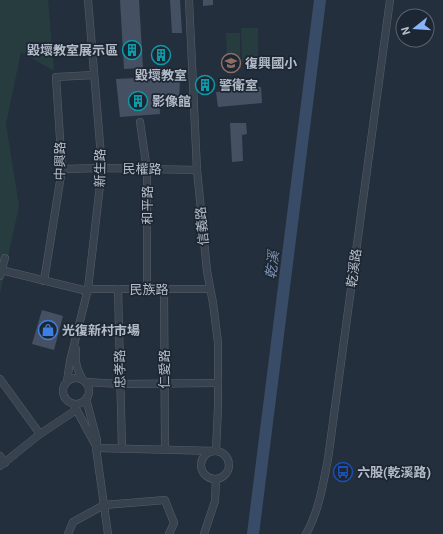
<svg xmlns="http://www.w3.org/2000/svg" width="443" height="534" font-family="Roboto,'Noto Sans TC',sans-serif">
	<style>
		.green { fill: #263c3f }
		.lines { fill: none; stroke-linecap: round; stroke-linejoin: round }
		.river { stroke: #394c67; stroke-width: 12 }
		.building { fill: #455162 }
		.street-casing { stroke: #565f6c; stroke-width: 8 }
		.street { stroke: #38414e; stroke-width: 7 }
		.labels { text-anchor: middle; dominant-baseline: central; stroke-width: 3.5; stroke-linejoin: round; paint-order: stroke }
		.poi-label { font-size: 13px; font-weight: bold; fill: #b4bcc9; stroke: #1d2633; text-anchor: start }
		.street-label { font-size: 13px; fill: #b4bcc9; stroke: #1d2633 }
		.water-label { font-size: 14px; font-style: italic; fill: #7c92b1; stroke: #1d2633 }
	</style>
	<rect width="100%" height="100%" fill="#242f3e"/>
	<!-- green -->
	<g class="green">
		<path d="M0,0H48L54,71L21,52L6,124L19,206L0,294Z"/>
		<path d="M241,28H258V62H242Z"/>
		<path d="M226,33H240V59L227,58Z"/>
	</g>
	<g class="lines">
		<!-- river -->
		<path class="river" d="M253,534L320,0"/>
	</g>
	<!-- building -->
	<g class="building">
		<path d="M120,0H139L143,68L124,69Z"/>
		<path d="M170,0H180L182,33H172Z"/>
		<path d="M203,0H213V5L203,6Z"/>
		<path d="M169,52V57L154,58L153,53Z"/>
		<path d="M156,77V78L180,80L179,101L171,104L159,100L160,114L120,117L116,79Z"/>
		<path d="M210,81L211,85L209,88L198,85V82Z"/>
		<path d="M261,87L262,103L218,107L216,92Z"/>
		<path d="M230,123H246L247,134L242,135L243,161L232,162Z"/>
		<path d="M42,310L63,316L54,350L32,344Z"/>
	</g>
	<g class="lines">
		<!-- street casing -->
		<g class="street-casing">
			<g id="street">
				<path d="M140,122L147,170V289"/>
				<path d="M62,169L102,168L197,170"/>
				<path d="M1,270L87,291"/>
				<path d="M0,276L5,258"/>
				<path d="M44,281L62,169L56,77L94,75"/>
				<path d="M88,289H210"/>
				<path d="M118,289L122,448"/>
				<path d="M164,289L165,449"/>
				<path d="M76,349C75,362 76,368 83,380"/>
				<circle cx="76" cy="391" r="13"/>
				<path d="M0,379L40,434"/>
				<path d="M67,381L70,361L88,289L102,168L88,0"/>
				<path d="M86,382L120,384L218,383"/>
				<path d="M86,399L97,440L96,448L108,534"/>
				<path d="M75,407L95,444"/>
				<path d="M96,448L216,451L218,407V343L213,303L207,271L197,170L189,0"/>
				<circle cx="215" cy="465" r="14"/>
				<path d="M0,456L5,463"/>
				<path d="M0,466L40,434L76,410"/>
				<path d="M104,505L165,500L174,523L169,534"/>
				<path d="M68,534L73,522L104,505"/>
				<path d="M204,534L215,501L216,479"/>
				<path d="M306,534C319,511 323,484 328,459L390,0"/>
			</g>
		</g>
		<!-- street -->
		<use href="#street" class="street"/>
	</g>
	<!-- icons -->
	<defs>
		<g id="building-ring" transform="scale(1)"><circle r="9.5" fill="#1d2633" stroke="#0f9aa8" stroke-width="1.5"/><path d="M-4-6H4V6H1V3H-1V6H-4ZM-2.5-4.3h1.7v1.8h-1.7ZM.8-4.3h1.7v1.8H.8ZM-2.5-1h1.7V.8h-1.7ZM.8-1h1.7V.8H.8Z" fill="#0f9aa8"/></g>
		<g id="school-ring" transform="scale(1)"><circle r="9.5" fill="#1d2633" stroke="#8d6e63" stroke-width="1.5"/><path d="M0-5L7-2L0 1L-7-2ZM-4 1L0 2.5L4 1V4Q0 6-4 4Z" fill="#8d6e63"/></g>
		<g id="shop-ring" transform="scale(1)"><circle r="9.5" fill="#1d2633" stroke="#3f7fe0" stroke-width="1.5"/><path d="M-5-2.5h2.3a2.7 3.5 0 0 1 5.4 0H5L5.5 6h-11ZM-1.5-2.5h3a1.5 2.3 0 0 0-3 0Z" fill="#3f7fe0"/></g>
		<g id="bus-ring" transform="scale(1)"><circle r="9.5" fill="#1d2633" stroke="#1a4fb4" stroke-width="1.5"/><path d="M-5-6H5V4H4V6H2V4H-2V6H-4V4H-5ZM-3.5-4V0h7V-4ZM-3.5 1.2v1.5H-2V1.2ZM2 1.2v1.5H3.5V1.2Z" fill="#1a4fb4"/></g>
	</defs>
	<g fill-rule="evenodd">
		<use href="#building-ring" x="132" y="50"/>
		<use href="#building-ring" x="161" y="55"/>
		<use href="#school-ring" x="231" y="63"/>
		<use href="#building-ring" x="205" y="85"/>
		<use href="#building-ring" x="138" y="101"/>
		<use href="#shop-ring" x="48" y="330"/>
		<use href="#bus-ring" x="343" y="472"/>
	</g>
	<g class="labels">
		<!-- poi labels -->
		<g class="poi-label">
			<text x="118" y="50" text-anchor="end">毀壞教室展示區</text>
			<text x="245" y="63">復興國小</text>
			<text x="161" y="75" text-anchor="middle">毀壞教室</text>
			<text x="219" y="85">警衛室</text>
			<text x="152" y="101">影像館</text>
			<text x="62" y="330">光復新村市場</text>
			<text x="357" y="472">六股(乾溪路)</text>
		</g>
		<!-- street labels -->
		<g class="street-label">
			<text transform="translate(60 161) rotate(-89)">中興路</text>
			<text transform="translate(100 168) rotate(-89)">新生路</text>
			<text transform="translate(142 169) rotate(1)">民權路</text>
			<text transform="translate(147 205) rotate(-90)">和平路</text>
			<text transform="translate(202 226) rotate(-95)">信義路</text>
			<text transform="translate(354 268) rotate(-82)">乾溪路</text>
			<text x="149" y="289">民族路</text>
			<text transform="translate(120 369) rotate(-91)">忠孝路</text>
			<text transform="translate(164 369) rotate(-90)">仁愛路</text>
		</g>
		<!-- water labels -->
		<g class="water-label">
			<text transform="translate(272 265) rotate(-83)">乾溪</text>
		</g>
	</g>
	<!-- north arrow -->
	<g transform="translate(415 28) rotate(253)"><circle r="19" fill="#1d2633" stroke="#59626f"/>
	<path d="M0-3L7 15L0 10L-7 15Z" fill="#8ab4f8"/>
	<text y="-6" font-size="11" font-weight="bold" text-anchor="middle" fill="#b4bcc9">N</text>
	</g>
</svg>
